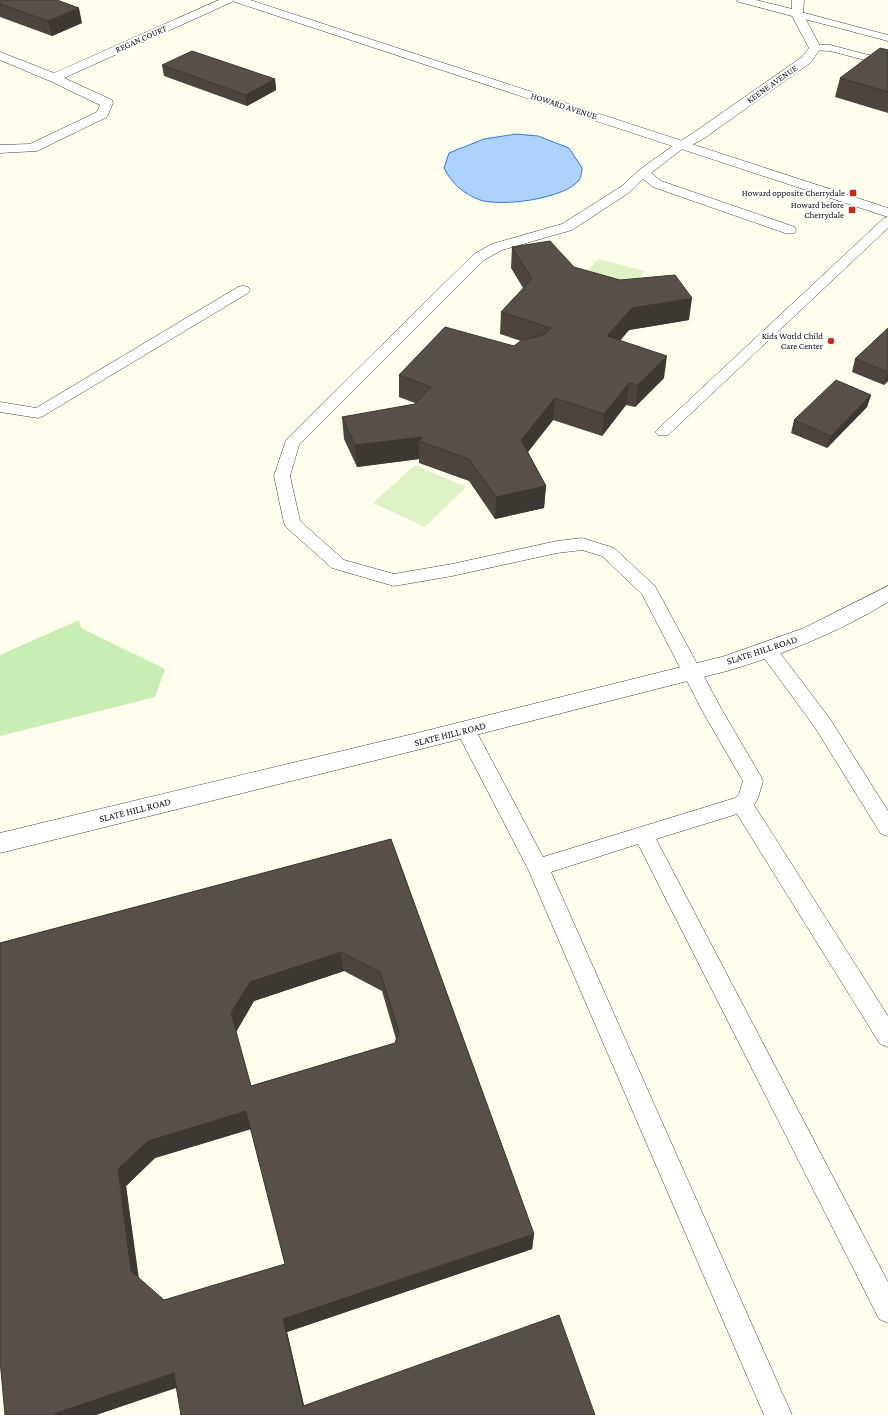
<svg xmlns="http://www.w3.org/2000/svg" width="888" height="1415" font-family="'Crimson Pro',serif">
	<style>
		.green { fill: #c8edb3 }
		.pitch { fill: #ddf3c6 }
		.water { fill: #add2fb; stroke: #2d7bd8 }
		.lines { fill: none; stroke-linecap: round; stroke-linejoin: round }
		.service-casing { stroke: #404040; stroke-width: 1 }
		.minor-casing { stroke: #404040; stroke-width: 1 }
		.tertiary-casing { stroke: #404040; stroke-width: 1 }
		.service { fill: #fff; fill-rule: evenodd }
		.minor { fill: #fff; fill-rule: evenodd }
		.tertiary { fill: #fff; fill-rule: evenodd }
		.wall { fill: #4b453e; fill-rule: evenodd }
		.shaded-wall { fill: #3d3832 }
		.building { fill: #575048; stroke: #3d3832; fill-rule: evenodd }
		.poi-dot { fill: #c92b19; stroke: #fff; stroke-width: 1.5 }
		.labels { text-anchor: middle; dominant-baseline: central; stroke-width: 4; stroke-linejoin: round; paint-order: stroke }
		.far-street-label { font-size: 9px; fill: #0d0d0d; stroke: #fff }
		.far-poi-label { font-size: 9px; fill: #0d0d0d; stroke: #fff; text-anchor: end }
		.street-label { font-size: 10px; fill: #0d0d0d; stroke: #fff }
	</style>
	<rect width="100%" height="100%" fill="#fffeed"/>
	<!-- green -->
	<path class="green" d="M79,620L81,628L165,669L155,697L0,736V655Z"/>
	<!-- pitch -->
	<g class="pitch">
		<path d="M598,259L645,271L622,299L575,286Z"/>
		<path d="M415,465L466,487L425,527L373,503Z"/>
	</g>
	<!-- water -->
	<path class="water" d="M516,134L538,136L569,148L582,168C582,172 581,177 579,180C565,199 501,207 480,200C464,194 451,183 444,168L449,153L484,139Z"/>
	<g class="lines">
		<!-- service casing -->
		<g class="service-casing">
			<g id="service">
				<path d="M797,11L888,35V41L793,16L792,14L793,12Z"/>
				<path d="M815,45H830L888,60V66L830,51L811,50L810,48L811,46Z"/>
				<path d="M681,141L685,143L687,145L685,147L651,173L661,181L795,227L796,230L795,233H785L653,187L643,179L630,192L572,230L502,250L484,260L299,445L290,476L300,521L344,560L394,574L452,564L557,541L582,538L614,548L655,586L722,710L760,775L763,781L758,798L754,805L888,1016V1047L880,1044L737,814L656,839L888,1282V1323L879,1319L638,844L551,872L792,1415H764L528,869L456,730L459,725L466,723L473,725L543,857L735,798L739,794L743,781L704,714L642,594L602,556L582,550L557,553L452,576L394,586L332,568L286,527L284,523L274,476L286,440L474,254L492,244L562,224L622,186L639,170L677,143Z"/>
				<path d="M888,217V228L668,435H658L655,432L658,429L884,218Z"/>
				<path d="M243,286L248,287L250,290L248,293L43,416L38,418L0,412V402L36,408L238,287Z"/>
				<path d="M768,643L774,645L830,719L888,811V836L881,834L816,729L762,655L759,650L762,645Z"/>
			</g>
		</g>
		<!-- minor casing -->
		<g class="minor-casing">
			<g id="minor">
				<path d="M219,0H234L232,2L64,78L112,100L113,103L107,117L37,151L0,153V145L30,144L97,112L100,105L50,81L0,60V52L54,73Z"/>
				<path d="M737,0H756L792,9V0H804L803,14L821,48L810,63L703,139L686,148H676L674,145L693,133L802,57L809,48L792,16L739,2Z"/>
				<path d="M888,586V602C837,633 784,654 727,671L417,750L0,853V833L417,733L725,656L804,628Z"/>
			</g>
		</g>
		<!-- tertiary casing -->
		<g class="tertiary-casing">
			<path id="tertiary" d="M233,0H250L888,208V217L235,2Z"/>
		</g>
		<!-- service -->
		<use href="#service" class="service"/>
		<!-- minor -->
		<use href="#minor" class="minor"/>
		<!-- tertiary -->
		<use href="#tertiary" class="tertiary"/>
	</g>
	<!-- wall -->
	<g class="wall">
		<path d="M0,0L82,23L52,36L0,17Z"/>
		<path d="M888,50V113L835,97L840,78Z"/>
		<path d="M162,65L275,79L276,90L247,106L164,76Z"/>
		<path d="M512,247L574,267L689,320L629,330L620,341L664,378L635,407L626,405L602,436L553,420L528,452L546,486L544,508L495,519L469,481L419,463V459L357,467L344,439L342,417L415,404V403L399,397V375L514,346L521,341L500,334L501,312L523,288L511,268Z"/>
		<path d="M888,328V381L884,385L852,372L855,359Z"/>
		<path d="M871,395L867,407L827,448L791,433L794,420Z"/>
		<path d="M391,839L534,1234L532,1249L287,1332L304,1405L595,1415H181L176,1387L96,1415H5L0,943ZM344,971L382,991L396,1039L395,1043L251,1086L236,1032L254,1001ZM251,1129L285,1264L164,1300L138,1278L126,1186L155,1158Z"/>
	</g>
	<!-- shaded-wall -->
	<g class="shaded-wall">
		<path d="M79,8L82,23L52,36L48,21Z"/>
		<path d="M275,79L276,90L247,106L246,95Z"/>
		<path d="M692,298L689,320L629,330L604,358L607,336L632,308Z"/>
		<path d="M667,356L664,378L635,407L638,385Z"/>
		<path d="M888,373V381L884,385Z"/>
		<path d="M629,383L626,405L602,436L604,414Z"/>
		<path d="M871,395L867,407L827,448L831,436Z"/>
		<path d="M555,398L553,420L520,462L521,440Z"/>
		<path d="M422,437L419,441V459L357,467L355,445Z"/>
		<path d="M546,486L544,508L495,519L496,497Z"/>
		<path d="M341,952L344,971L254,1001L236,1032L231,1013L250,982Z"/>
		<path d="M246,1111L251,1129L155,1158L126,1186L140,1286L131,1271L118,1169L148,1141Z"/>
		<path d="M534,1234L532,1249L287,1332L306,1415L303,1406L283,1319Z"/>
		<path d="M174,1373L182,1386L96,1415H51Z"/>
	</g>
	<!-- building -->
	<g class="building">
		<path d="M0,0H57L79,8L48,21L0,4Z"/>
		<path d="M880,48L888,50V92L840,78Z"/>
		<path d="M192,51L275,79L246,95L162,65Z"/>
		<path d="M550,241L574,267L620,280L675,275L692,298L632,308L607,336L667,356L638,385L629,383L604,414L555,398L521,440L546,486L496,497L469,459L419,441L422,437L355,445L342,417L415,404L431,387L399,375L445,327L514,346L522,340L544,335L551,328L501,312L532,279L512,247Z"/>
		<path d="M888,328V372L855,359Z"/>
		<path d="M836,380L871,395L831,436L794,420Z"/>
		<path d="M391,839L534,1234L283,1319L303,1406L559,1315L595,1415H181L174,1373L51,1415H5L0,1360V943ZM341,952L380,972L399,1032L395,1043L251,1086L231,1013L250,982ZM246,1111L285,1264L164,1300L131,1271L118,1169L148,1141Z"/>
	</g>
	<!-- markers -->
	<g class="poi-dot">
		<rect x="849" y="189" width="8" height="8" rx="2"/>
		<rect x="848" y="206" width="8" height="8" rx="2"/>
		<circle cx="831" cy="341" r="4"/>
	</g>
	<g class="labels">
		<!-- far-street labels -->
		<g class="far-street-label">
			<text transform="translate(141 39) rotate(-24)">REGAN COURT</text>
			<text transform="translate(772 84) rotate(-35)">KEENE AVENUE</text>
			<text transform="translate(564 106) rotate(18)">HOWARD AVENUE</text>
		</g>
		<!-- far-poi labels -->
		<g class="far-poi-label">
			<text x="845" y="193">Howard opposite Cherrydale</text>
			<text x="844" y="205">Howard before<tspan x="844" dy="10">Cherrydale</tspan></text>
			<text x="823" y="336">Kids World Child<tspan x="823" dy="10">Care Center</tspan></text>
		</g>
		<!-- street labels -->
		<g class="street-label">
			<text transform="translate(762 650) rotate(-18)">SLATE HILL ROAD</text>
			<text transform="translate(450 734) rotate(-14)">SLATE HILL ROAD</text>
			<text transform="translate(135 810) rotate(-14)">SLATE HILL ROAD</text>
		</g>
	</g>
</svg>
